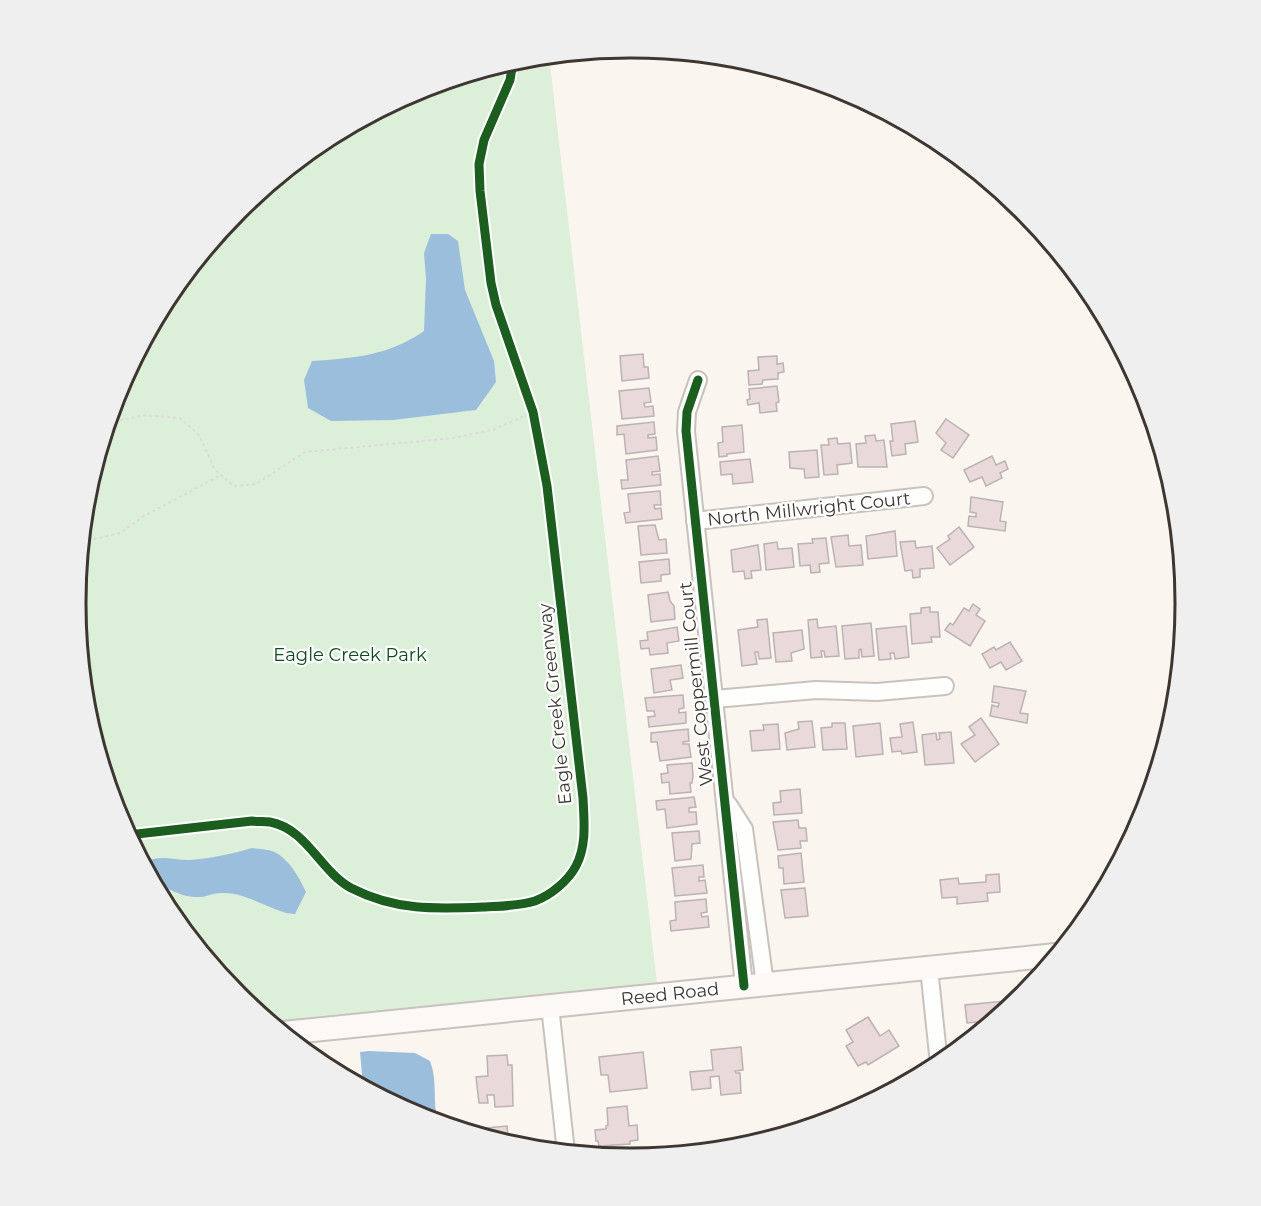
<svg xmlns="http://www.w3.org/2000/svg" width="1261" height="1206" font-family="Montserrat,sans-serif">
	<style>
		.green { fill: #dcf0d9 }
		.water { fill: #9bbedc }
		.building { fill: #e9d9db; stroke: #bab3b2; stroke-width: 1.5 }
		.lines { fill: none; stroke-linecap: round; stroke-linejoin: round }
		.minor-casing { stroke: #c8c2bd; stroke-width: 20 }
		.secondary-casing { stroke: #c8c2bd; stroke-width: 26 }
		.path { stroke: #dcdad8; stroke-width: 2; stroke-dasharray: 3 3; stroke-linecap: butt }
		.minor { stroke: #fefefd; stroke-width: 16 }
		.secondary { stroke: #fbf8f6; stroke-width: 22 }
		.cycleway-casing { stroke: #fff; stroke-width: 13 }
		.cycleway { stroke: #1b5e20; stroke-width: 9 }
		.labels { text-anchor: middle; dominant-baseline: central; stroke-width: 4.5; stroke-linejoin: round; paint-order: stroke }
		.street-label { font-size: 18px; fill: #3d3631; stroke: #fff }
		.park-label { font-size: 18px; fill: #0c4a1f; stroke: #fff }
		.rim { fill: none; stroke: #3d3631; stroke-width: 3 }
	</style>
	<rect width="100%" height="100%" fill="#fbf5f0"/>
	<!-- green -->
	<path class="green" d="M549,56L658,992L280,1030L238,995L169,911L118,815L86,711L76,603L86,494L118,390L169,294L238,210L322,141L418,90L523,59Z"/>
	<!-- water -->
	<g class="water">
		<path d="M431,234H448L458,241L465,290L494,361L496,382L476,410L393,420L331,421L308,408L304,380L312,361C354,358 388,356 424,331L426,279L424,253Z"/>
		<path d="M252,848C258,849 266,849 272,851C288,857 299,877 306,892L295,914C282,915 257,900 242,896C234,893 222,892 213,894C209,895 204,897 200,897C179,898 154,884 145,866V863C159,853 175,861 191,860C212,858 232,854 252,848Z"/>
		<path d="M369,1051L415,1053L430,1061C438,1081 432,1102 438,1122L418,1116L363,1086L360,1052Z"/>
	</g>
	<!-- building -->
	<g class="building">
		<path d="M643,354L644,367H648L649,378L622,381L620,356Z"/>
		<path d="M777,356V364L783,363L784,372L778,373V379L763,380L762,384L749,385L748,371L759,370L758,357Z"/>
		<path d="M777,386L779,402L776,403L777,411L760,413L759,403L748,405L747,400L750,399L749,389Z"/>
		<path d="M649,388L651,402L644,403L645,407L653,406L654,416L622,419L619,391Z"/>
		<path d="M946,419L969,435L953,458L941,450L946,443L936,433Z"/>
		<path d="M915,421L918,442L905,444L906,454L892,456L890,441H893L891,424Z"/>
		<path d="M654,422L655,434L648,435V438L656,437L657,450L626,454L624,434L617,435V426Z"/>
		<path d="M742,425L744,452L727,454V456L719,457L718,443L723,442L722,427Z"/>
		<path d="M875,435L876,441L884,440L887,467H858L856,444L866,443L865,436Z"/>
		<path d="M837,438L838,444L850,443L852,463L837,465L838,474L824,475L821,445H829L828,439Z"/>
		<path d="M817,450L819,477L805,478L804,469L790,468L789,452Z"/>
		<path d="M658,456L660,471L652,472V475L660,474L661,485L622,489L621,480H628L626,460Z"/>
		<path d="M992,456L996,465L1005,461L1008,469L1000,473L1002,478L986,486L982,477L970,482L964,470Z"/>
		<path d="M750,459L753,482L733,484L732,474L721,475L720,462Z"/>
		<path d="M660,491L661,505H654L655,509L661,508L662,519L626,523L624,513L630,512L628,494Z"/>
		<path d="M971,497L1003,502L1000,521L1006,522L1005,531L968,526L969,516L976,517V513L970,512Z"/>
		<path d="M655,525L659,540L666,539L667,553L641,555L638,526Z"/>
		<path d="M959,527L974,547L950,565L937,548L950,539L948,536Z"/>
		<path d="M895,531L897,556L868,559L866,536Z"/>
		<path d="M848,535L849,546L861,545L863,565L836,567L831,537Z"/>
		<path d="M826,538L829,563L819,564L820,572L811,573L810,565L800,566L798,544L813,543L812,539Z"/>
		<path d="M915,541L916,548L932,546L934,568L920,569V577L913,578L912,570L905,571L900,542Z"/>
		<path d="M777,542L778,549L792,548L794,567L766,570L764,544Z"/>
		<path d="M758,545L761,570L751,571L752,578L745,579L744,571L733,572L731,550Z"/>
		<path d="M669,559L670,574L661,575V581L641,583L639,562Z"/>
		<path d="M668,592L670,601L674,606L675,619L651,622L648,595Z"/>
		<path d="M973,604L980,609L976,615L985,621L970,646L945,630L950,623L953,625L964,608L969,611Z"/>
		<path d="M930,607V612H938L940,637H931L932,642L912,644L910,614L921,613V608Z"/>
		<path d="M767,619L771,658L759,659L758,652H755L757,664L742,666L738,630L758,627L757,620Z"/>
		<path d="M817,619L818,628L836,626L839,656L825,657L824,651H821L822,657L811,658L808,620Z"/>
		<path d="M871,623L874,656L862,657L861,649L859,650V658L845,659L842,626Z"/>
		<path d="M906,626L909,657L895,659L894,653H890L891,659L879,660L876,629Z"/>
		<path d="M677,627L679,641L667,643L668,653L650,655L649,648L641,649L640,641L648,640L647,632Z"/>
		<path d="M802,630L804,649L791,653L792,661L776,662L773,633Z"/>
		<path d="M1010,642L1022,661L1006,670L1001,662L990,668L982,654L994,647L996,650Z"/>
		<path d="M681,665L683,678L670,680L672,690L654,693L651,669Z"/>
		<path d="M994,686L1026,691L1020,713L1028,714L1027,723L990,716L992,705L998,707L999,703L992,702Z"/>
		<path d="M683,695L684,708L679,709V713L686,712V723L649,727L648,717L655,716L654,711H647L645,698Z"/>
		<path d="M981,718L999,744L975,762L961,744L975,735L969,727Z"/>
		<path d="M812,721L815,747L787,750L785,733L799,729L798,722Z"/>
		<path d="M913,722L917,752L902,754L901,751L892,752L890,738L902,737L900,724Z"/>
		<path d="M832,723H845L847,749L823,750L821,728L832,727Z"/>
		<path d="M880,723L883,754L856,757L853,726Z"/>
		<path d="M778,724L780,749L752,751L750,731L764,730L763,725Z"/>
		<path d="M688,729L689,741L683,742V744H689L691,757L660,761L657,742H651V733Z"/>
		<path d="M951,732L954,763L925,765L922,735L936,733L937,740L940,739L939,733Z"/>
		<path d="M692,763L693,776L692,783H690L691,792L670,794L669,782L662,783L661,774L668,773L667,765Z"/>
		<path d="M800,789L802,813L774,815L773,803L781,802L780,791Z"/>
		<path d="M694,797L696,807L689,808V812H696L697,824L667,828L665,809L657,810L656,801Z"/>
		<path d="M798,820L799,828H806L807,841H800L801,848L778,850L773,822Z"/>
		<path d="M699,831L700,843L692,844L691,859L675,861L672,833Z"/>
		<path d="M801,853L804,882L784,884L783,868H779L778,856Z"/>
		<path d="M703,865L704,877H699V881L705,880L707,893L675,896L672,868Z"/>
		<path d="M999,874L1000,892L987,893L988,901L957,904V897L942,898L940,880L958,878L959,884L986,882V875Z"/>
		<path d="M805,888L808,916L785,918L781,890Z"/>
		<path d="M706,899L707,912L701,913L702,917L708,916L709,927L671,931L670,921L676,920L675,902Z"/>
		<path d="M1005,1001L1006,1010L985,1027L987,1021L967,1023L965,1005Z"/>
		<path d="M868,1017L880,1036L889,1030L899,1046L868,1065L866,1062L858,1066L846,1046L853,1042L846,1030Z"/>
		<path d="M741,1047L743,1070L735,1071L736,1073H740L741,1093L721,1095L719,1076L710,1077L711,1088L692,1090L690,1072L713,1070L711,1050Z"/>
		<path d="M643,1052L647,1088L610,1092L608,1075H601L599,1057Z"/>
		<path d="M507,1055L508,1065H512L513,1106L495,1107L494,1095H487L488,1103H479L476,1077L488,1076L487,1056Z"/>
		<path d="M627,1106L629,1126L637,1125L638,1140L630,1141V1144L599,1146L598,1141H596L595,1130L606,1129V1126L608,1125L607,1108Z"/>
		<path d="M507,1126L508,1137H510L511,1144L477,1134V1130H486V1128Z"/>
	</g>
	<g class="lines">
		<!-- minor casing -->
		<g class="minor-casing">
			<g id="minor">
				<path d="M698,380L687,412L686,431L744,986"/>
				<path d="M695,521L924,496"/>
				<path d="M715,699L816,690L877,692L945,686"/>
				<path d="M728,804L744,829L765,984"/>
				<path d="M929,968L939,1064"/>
				<path d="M550,1006L566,1152"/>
			</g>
		</g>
		<!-- secondary casing -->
		<g class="secondary-casing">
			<path id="secondary" d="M283,1033L1056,955"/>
		</g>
		<!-- path -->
		<g class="path">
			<path d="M108,423L144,415L180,418L199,435L215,470L234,486L256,484L305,452L454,438L495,429L533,412"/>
			<path d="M82,542L120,533L144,516L221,475"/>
		</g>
		<!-- minor -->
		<use href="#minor" class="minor"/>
		<!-- secondary -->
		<use href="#secondary" class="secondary"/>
		<!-- cycleway casing -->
		<g class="cycleway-casing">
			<g id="cycleway">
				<path d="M698,380L687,412L686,431L744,986"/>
				<path d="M128,835L252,821C258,822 264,821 270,822C307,829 320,871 351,888C396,911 436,909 485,907C501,906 519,906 535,901C551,895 568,881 576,866C587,845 584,821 583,798L547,486L533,412L496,305L491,283L480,191L479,164L484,140L510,80L513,62"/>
			</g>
		</g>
		<!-- cycleway -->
		<use href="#cycleway" class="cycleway"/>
	</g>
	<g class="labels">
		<!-- street labels -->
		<g class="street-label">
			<text transform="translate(809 509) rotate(-6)">North Millwright Court</text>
			<text transform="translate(696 684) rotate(-96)">West Coppermill Court</text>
			<text transform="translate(555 704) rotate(-96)">Eagle Creek Greenway</text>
			<text transform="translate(670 994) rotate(-6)">Reed Road</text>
		</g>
		<!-- park labels -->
		<g class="park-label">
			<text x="350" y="655">Eagle Creek Park</text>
		</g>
	</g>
	<!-- crop -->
	<path d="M0 0H1261V1206H0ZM630 58H631A544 544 0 0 1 1175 602V604A544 544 0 0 1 631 1148H630A544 544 0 0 1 86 604V602A544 544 0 0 1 630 58Z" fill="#efefef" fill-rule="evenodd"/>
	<path class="rim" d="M630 58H631A544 544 0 0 1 1175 602V604A544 544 0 0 1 631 1148H630A544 544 0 0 1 86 604V602A544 544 0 0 1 630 58Z"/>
</svg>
